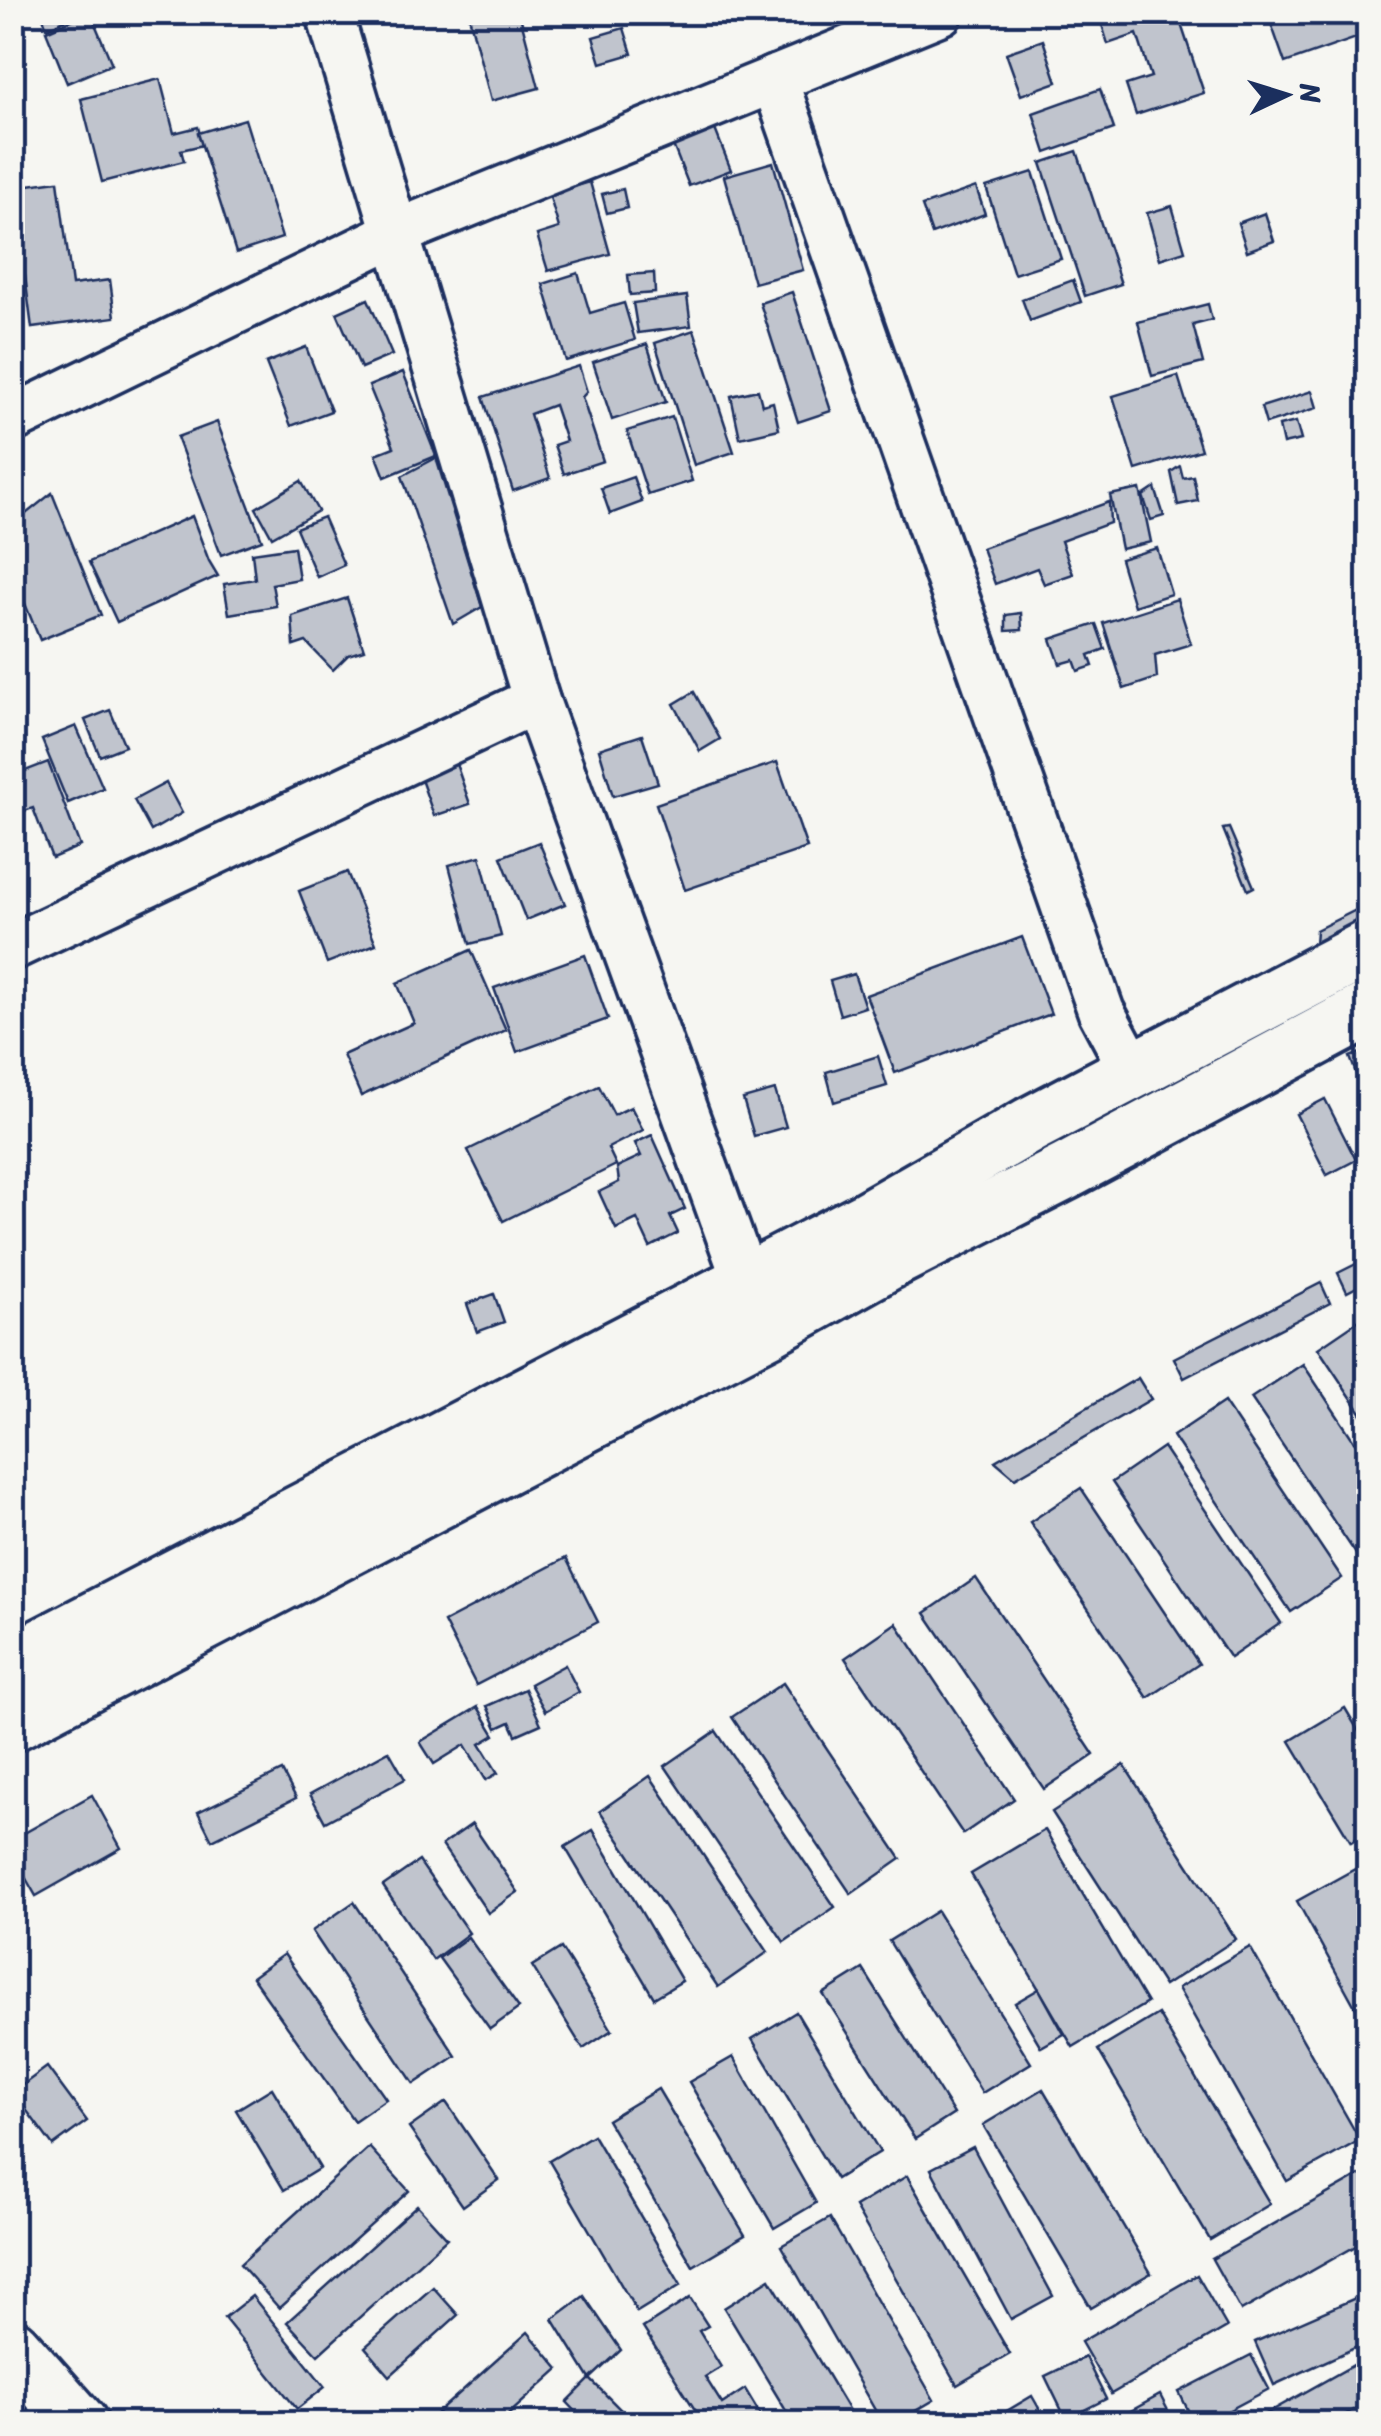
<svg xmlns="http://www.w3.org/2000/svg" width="1381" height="2436" font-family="Sriracha,sans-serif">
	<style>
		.building { fill: #c0c4cd; stroke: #1b2f5e; stroke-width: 2.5 }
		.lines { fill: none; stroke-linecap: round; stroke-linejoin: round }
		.street-casing { stroke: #1b2f5e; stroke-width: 52 }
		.secondary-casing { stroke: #1b2f5e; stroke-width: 62 }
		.street { stroke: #f6f6f2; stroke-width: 45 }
		.secondary { stroke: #f6f6f2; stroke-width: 55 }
	</style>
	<rect width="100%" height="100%" fill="#f6f6f2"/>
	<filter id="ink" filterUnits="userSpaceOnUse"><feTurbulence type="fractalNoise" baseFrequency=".01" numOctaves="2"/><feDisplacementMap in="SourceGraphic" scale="20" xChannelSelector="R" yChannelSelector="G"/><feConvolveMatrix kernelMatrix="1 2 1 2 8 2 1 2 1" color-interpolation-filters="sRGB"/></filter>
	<g filter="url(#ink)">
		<!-- building -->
		<g class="building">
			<path d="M41,12H82L47,28Z"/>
			<path d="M90,12L112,64L67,83L46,31Z"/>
			<path d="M468,12H519L539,88L491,101Z"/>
			<path d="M1098,12H1177L1204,93L1136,115L1126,85L1151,77L1137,34L1108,44Z"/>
			<path d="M1267,12H1366L1368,34L1285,63Z"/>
			<path d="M624,28L632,54L601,63L593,37Z"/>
			<path d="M1043,40L1057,82L1021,95L1006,53Z"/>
			<path d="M160,79L174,133L198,127L203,145L181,150L184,161L102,182L81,99Z"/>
			<path d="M1100,89L1114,129L1046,153L1033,113Z"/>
			<path d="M245,119L282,238L236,253L198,133Z"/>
			<path d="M711,119L731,170L689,186L669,135Z"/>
			<path d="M1077,151L1121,284L1085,296L1041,163Z"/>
			<path d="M773,162L803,270L754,283L724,176Z"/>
			<path d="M1033,172L1061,259L1014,274L986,187Z"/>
			<path d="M58,181L72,285L110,280L115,317L32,328L13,187Z"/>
			<path d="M590,182L610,254L548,271L537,235L559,228L549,194Z"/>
			<path d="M976,187L985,214L932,234L922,206Z"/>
			<path d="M623,189L627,208L607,213L602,194Z"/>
			<path d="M1172,206L1185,251L1160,259L1147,213Z"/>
			<path d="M1265,213L1274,241L1247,251L1238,223Z"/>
			<path d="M578,273L590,313L624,303L635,340L566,361L543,284Z"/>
			<path d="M654,273L655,293L630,295L628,275Z"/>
			<path d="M1073,280L1081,302L1030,321L1022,299Z"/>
			<path d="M792,292L831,411L798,422L760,303Z"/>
			<path d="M687,296L691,326L638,333L633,303Z"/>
			<path d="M368,299L392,355L361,368L337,313Z"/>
			<path d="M1208,304L1212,320L1193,325L1203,363L1152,376L1138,322Z"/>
			<path d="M694,330L734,452L694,465L655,343Z"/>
			<path d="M647,344L666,402L612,420L593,362Z"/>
			<path d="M306,347L331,411L291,426L266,363Z"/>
			<path d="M579,366L587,392L582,397L603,461L564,474L554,445L566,441L554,405L530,414L550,478L513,491L483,397Z"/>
			<path d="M403,372L436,456L385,477L376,454L394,447L369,386Z"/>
			<path d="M1178,376L1201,450L1136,470L1113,396Z"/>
			<path d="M758,390L762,405L773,402L779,429L740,438L731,396Z"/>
			<path d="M1312,391L1317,408L1266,424L1261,407Z"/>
			<path d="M672,417L692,481L648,495L627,431Z"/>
			<path d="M217,422L262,540L221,555L177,437Z"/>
			<path d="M1296,422L1301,440L1283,444L1279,426Z"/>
			<path d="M436,458L482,607L453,624L402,476Z"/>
			<path d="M1180,466L1183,478L1193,476L1198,501L1178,505L1171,472Z"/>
			<path d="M633,477L642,502L610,514L601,488Z"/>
			<path d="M301,481L318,511L272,537L256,508Z"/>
			<path d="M1155,488L1164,516L1151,520L1143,496Z"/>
			<path d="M1140,489L1151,542L1121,549L1110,495Z"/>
			<path d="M52,493L101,615L40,640L12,572V525Z"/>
			<path d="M1109,502L1110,523L1061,541L1073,574L1044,584L1037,568L995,584L982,548Z"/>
			<path d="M192,516L209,561L218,576L117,622L89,562Z"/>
			<path d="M323,517L344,565L317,577L296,528Z"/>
			<path d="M294,547L299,579L272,584L276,606L229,614L224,584L255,579L252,553Z"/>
			<path d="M1157,548L1171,594L1134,606L1120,559Z"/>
			<path d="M347,598L364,650L348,655L333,670L306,642L294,646L292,616Z"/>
			<path d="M1177,599L1191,644L1155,655L1157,678L1124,689L1103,623Z"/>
			<path d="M1021,613L1022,630L1006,631V615Z"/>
			<path d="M1096,624L1105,649L1089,655L1093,666L1078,671L1074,660L1060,664L1051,639Z"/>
			<path d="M694,692L720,739L700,751L674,704Z"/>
			<path d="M110,710L125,746L100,756L85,720Z"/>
			<path d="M76,726L103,788L68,803L42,740Z"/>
			<path d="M642,735L658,783L613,796L599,749Z"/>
			<path d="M454,758L470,804L434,816L418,771Z"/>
			<path d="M48,762L80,846L52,858L33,808L12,815V776Z"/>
			<path d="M777,762L807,848L685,890L656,804Z"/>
			<path d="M166,783L182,813L151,831L134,800Z"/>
			<path d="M1229,828L1254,887L1248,890L1223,829Z"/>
			<path d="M539,842L565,904L526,920L501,857Z"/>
			<path d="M480,856L501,936L470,944L449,865Z"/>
			<path d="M347,872L376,944L327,963L299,891Z"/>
			<path d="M1368,904V917L1315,944L1316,930Z"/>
			<path d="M1022,937L1051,1014L895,1073L866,995Z"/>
			<path d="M471,950L506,1030L361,1096L343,1055L414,1023L397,983Z"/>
			<path d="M585,955L608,1019L517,1052L494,988Z"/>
			<path d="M854,974L865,1007L840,1015L830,981Z"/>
			<path d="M1368,1050V1106L1350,1057Z"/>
			<path d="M878,1056L887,1086L834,1102L826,1072Z"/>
			<path d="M599,1086L614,1115L631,1107L643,1130L608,1148L616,1165L503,1221L468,1150Z"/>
			<path d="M775,1090L786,1127L754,1136L743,1099Z"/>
			<path d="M1325,1099L1356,1160L1327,1175L1296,1114Z"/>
			<path d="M652,1135L685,1209L670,1216L678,1233L650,1247L637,1219L616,1229L599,1192L619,1182L617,1167L641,1156L635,1143Z"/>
			<path d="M1368,1258V1281L1347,1292L1338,1273Z"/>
			<path d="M1321,1283L1330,1303L1184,1378L1174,1358Z"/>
			<path d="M494,1294L504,1322L477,1332L467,1304Z"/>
			<path d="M1368,1314V1423L1318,1348Z"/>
			<path d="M1303,1364L1368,1462V1572L1251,1398Z"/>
			<path d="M1138,1378L1151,1399L1015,1478L995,1461Z"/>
			<path d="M1224,1402L1342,1578L1291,1612L1173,1436Z"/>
			<path d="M1163,1447L1281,1623L1230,1658L1112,1482Z"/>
			<path d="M1081,1488L1199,1664L1148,1698L1030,1522Z"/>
			<path d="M566,1558L598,1622L476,1685L444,1622Z"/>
			<path d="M976,1578L1094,1755L1044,1789L925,1613Z"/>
			<path d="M896,1623L1014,1799L963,1834L845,1658Z"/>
			<path d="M565,1665L579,1692L545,1711L530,1684Z"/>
			<path d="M783,1683L901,1859L851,1894L732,1717Z"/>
			<path d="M525,1689L541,1724L516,1735L510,1722L497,1728L487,1706Z"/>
			<path d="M478,1707L495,1735L480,1744L498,1773L486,1780L465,1745L434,1764L420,1742Z"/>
			<path d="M1345,1708L1368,1747V1831L1351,1842L1290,1741Z"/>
			<path d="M716,1731L835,1907L784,1942L665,1766Z"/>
			<path d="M389,1751L405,1779L325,1822L310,1794Z"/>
			<path d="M1124,1765L1236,1939L1164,1986L1052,1812Z"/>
			<path d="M282,1771L296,1798L212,1840L198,1812Z"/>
			<path d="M650,1776L768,1952L718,1987L600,1811Z"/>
			<path d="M92,1795L121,1848L36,1896L12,1854V1840Z"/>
			<path d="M472,1824L518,1892L488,1913L442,1845Z"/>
			<path d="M593,1830L682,1981L654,1998L565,1847Z"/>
			<path d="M1045,1830L1147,2003L1073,2047L971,1874Z"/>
			<path d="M419,1861L469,1933L433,1960L383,1886Z"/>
			<path d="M1355,1869L1368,1895V2018L1363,2021L1297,1901Z"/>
			<path d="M354,1902L456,2056L414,2084L312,1931Z"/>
			<path d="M937,1911L1031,2063L982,2093L889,1941Z"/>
			<path d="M468,1937L519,2008L490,2029L439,1958Z"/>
			<path d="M1250,1947L1360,2140L1287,2181L1178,1988Z"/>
			<path d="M561,1948L612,2030L583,2049L532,1966Z"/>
			<path d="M284,1954L386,2099L354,2121L252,1977Z"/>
			<path d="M863,1969L954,2114L915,2139L823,1994Z"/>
			<path d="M1039,1989L1064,2034L1041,2047L1015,2003Z"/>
			<path d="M796,2012L880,2152L836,2179L752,2039Z"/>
			<path d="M1158,2014L1270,2204L1210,2240L1098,2050Z"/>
			<path d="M733,2057L816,2203L774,2228L689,2082Z"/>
			<path d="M47,2067L87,2121L53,2146L13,2092Z"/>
			<path d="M272,2088L320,2168L284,2190L236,2110Z"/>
			<path d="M658,2089L745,2235L693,2266L607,2120Z"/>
			<path d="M1043,2089L1151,2273L1091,2308L983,2125Z"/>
			<path d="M446,2102L499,2180L463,2206L409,2128Z"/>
			<path d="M593,2135L681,2285L637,2312L549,2161Z"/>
			<path d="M369,2147L409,2191L279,2308L240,2264Z"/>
			<path d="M973,2147L1053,2296L1011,2319L931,2169Z"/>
			<path d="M1368,2171V2239L1241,2311L1212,2259Z"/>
			<path d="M907,2176L1010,2354L957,2385L855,2207Z"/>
			<path d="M417,2205L447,2238L318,2355L287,2322Z"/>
			<path d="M830,2218L934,2400L893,2424H883L781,2246Z"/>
			<path d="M1197,2275L1227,2327L1111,2394L1081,2342Z"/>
			<path d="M770,2279L857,2424H794L724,2308Z"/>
			<path d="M433,2287L458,2315L390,2376L365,2347Z"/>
			<path d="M252,2296L325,2387L297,2409L224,2318Z"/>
			<path d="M584,2296L621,2350L590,2379L553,2319Z"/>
			<path d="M1360,2296L1368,2317V2342L1274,2385L1255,2342Z"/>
			<path d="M690,2298L708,2326L699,2331L721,2367L705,2377L722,2404L745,2389L766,2424H704L643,2328Z"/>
			<path d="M528,2332L559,2369L498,2424H425Z"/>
			<path d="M1251,2355L1269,2389L1203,2424H1195L1179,2392Z"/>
			<path d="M1085,2357L1106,2399L1066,2419L1045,2376Z"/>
			<path d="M1368,2357V2401L1329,2424H1248Z"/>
			<path d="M590,2379L629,2418L624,2424H588L567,2402Z"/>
			<path d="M1160,2395L1175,2424H1107Z"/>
			<path d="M1032,2396L1048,2424H998L995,2418Z"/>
		</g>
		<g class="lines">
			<!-- street casing -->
			<g class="street-casing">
				<g id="street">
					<path d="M329,12L536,700L746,1282"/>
					<path d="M774,79L1101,1011L1133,1071"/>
					<path d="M12,419L396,233L940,12"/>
					<path d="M12,947L536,700"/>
				</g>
			</g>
			<!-- secondary casing -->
			<g class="secondary-casing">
				<g id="secondary">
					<path d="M12,1662L865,1220L1030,1125L1368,948"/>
					<path d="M12,1723L770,1328L888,1262L1067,1171L1368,1010"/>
					<path d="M12,2347L80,2424"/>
				</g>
			</g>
			<!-- street -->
			<use href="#street" class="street"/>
			<!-- secondary -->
			<use href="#secondary" class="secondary"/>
		</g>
	</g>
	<!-- margin -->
	<rect width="1381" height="2436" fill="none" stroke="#f6f6f2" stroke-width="50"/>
	<rect x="25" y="25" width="1331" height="2386" fill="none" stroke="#1b2f5e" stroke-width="4" filter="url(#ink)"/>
	<!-- north arrow -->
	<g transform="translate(1286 95) rotate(86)" stroke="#f6f6f2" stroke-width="8" paint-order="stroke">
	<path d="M0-8L18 38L0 25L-18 38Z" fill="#1b2f5e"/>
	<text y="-15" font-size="28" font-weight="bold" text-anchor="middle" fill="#1b2f5e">N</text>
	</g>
</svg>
